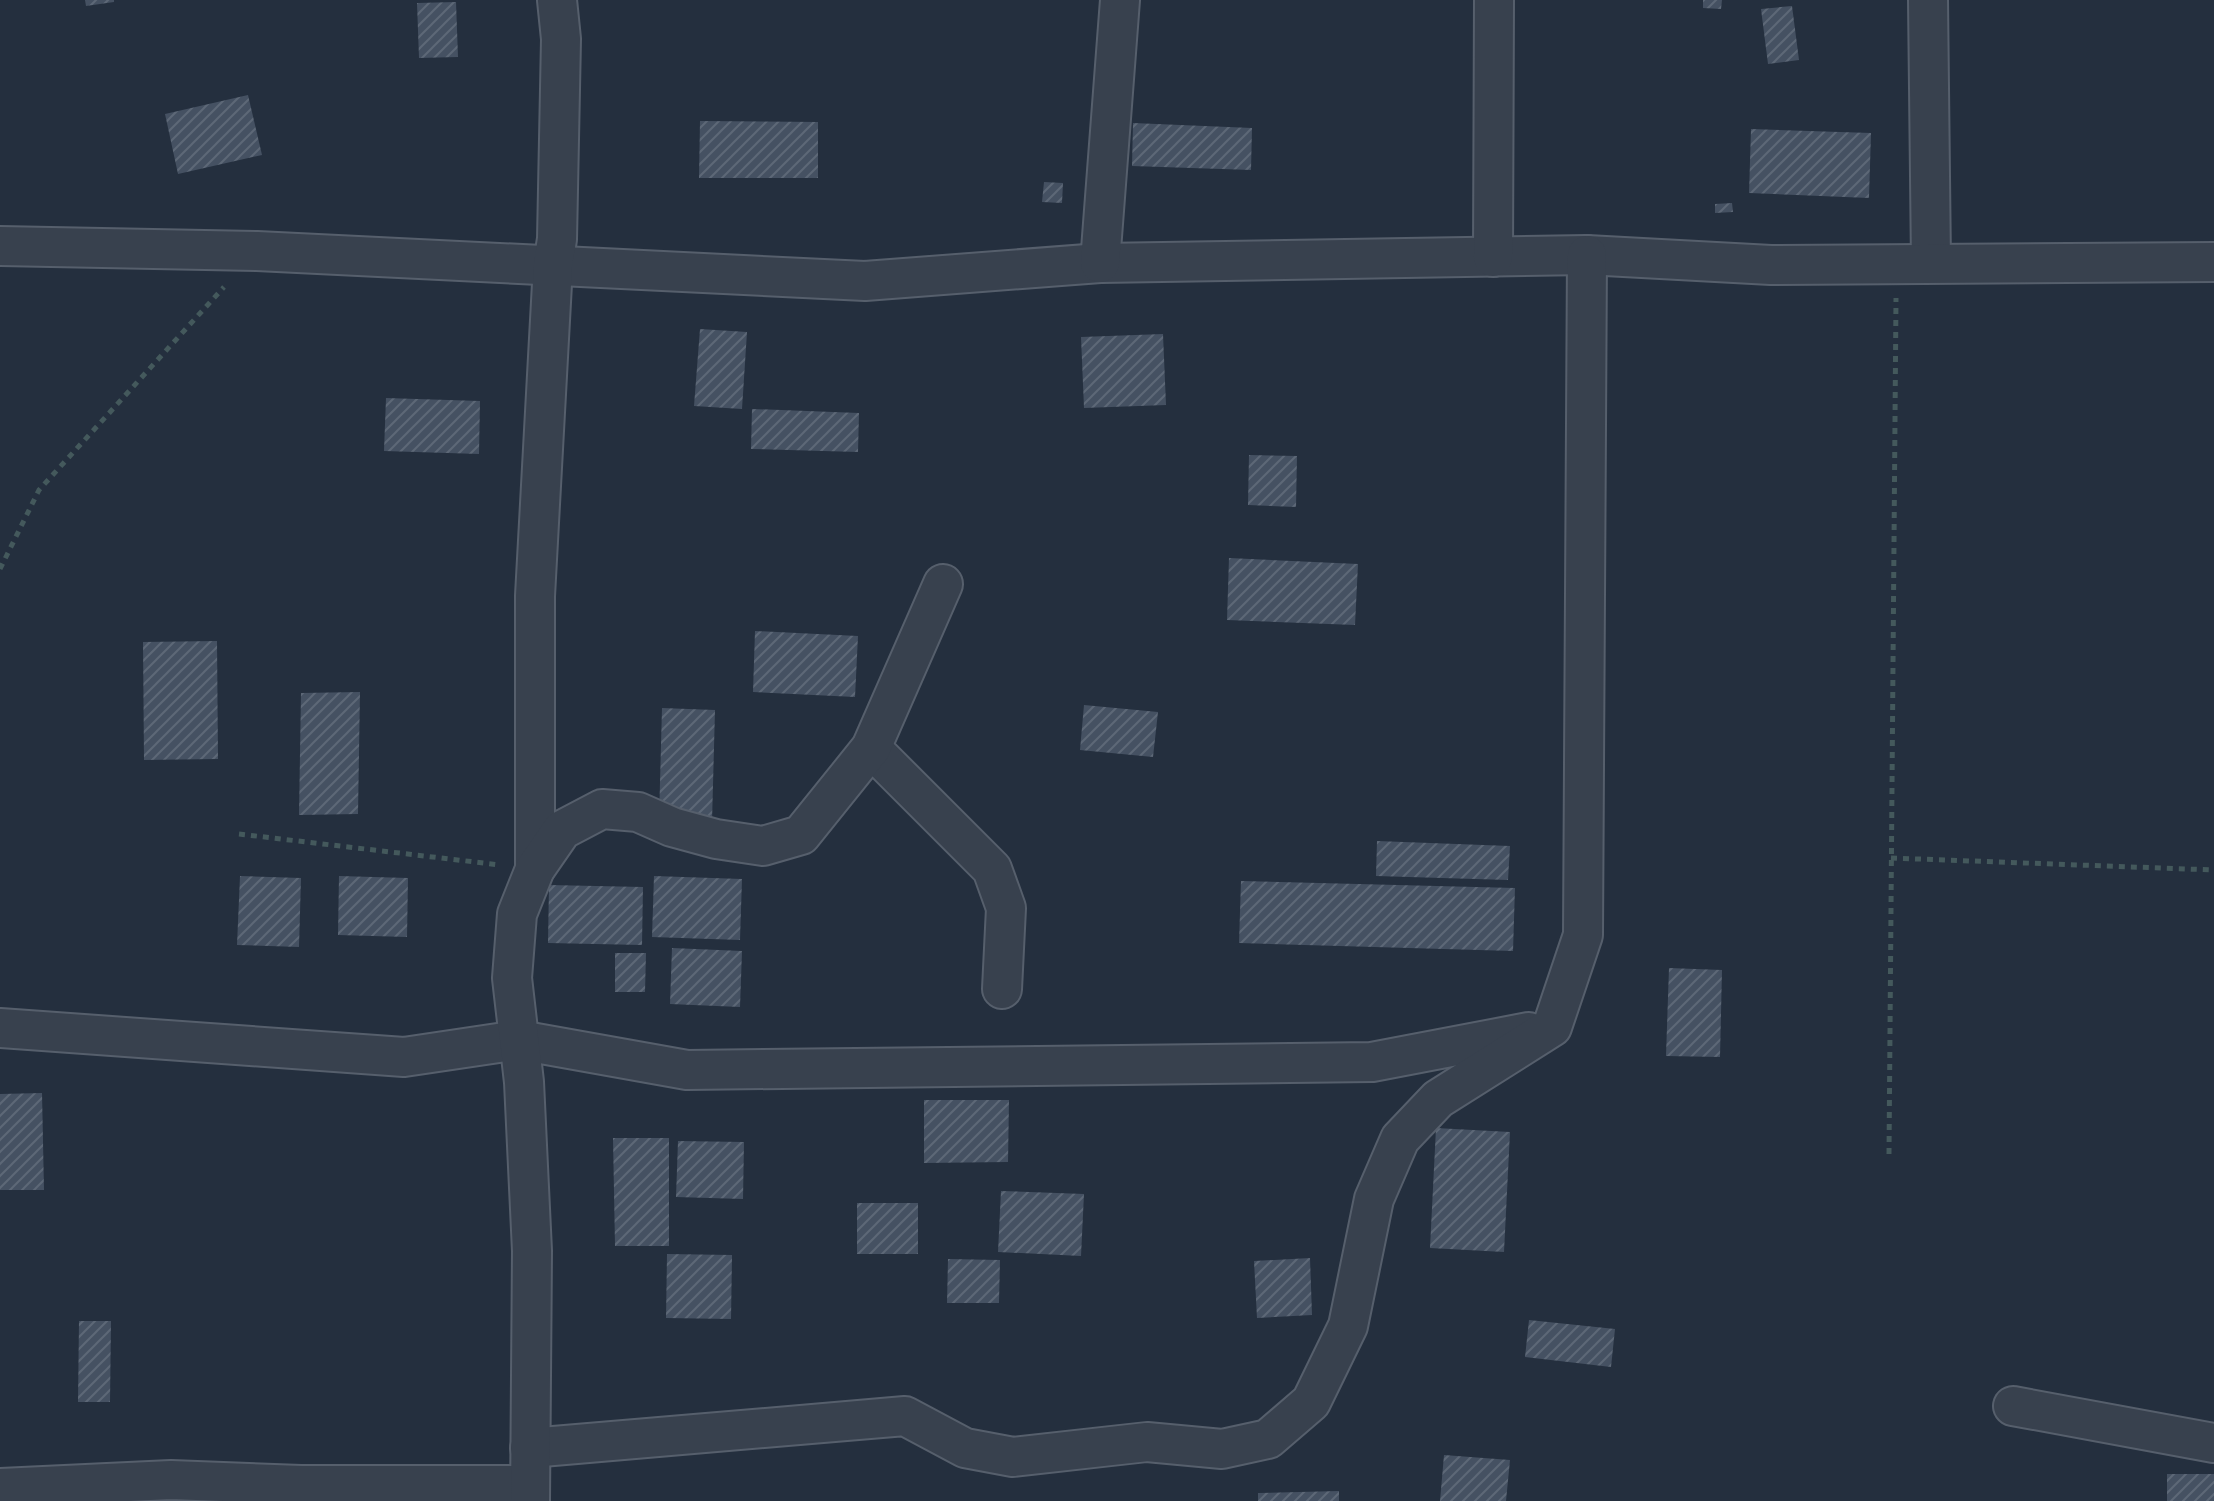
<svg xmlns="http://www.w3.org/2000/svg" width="2214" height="1501" font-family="'Space Grotesk',sans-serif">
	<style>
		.building { fill: url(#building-hatch) }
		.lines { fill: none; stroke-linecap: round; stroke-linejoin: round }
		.minor-casing { stroke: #565f6c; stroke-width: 42 }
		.path { stroke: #44595c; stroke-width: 5; stroke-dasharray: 6 6; stroke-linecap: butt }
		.minor { stroke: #38414e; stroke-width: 38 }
	</style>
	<defs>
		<pattern id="building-hatch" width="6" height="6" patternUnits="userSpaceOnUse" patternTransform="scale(2)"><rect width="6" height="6" fill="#455162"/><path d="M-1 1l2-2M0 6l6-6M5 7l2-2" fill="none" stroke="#5d6877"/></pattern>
	</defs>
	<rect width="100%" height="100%" fill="#242f3e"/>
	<!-- building -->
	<g class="building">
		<path d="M85,0H114V2L86,6Z"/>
		<path d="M1703,0H1722L1721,9L1703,8Z"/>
		<path d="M456,2L458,57L419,58L417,3Z"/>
		<path d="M1792,6L1799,60L1768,64L1761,9Z"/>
		<path d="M248,95L262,155L178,174L165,114Z"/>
		<path d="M700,121L818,122V178H699Z"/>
		<path d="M1133,123L1252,128L1251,170L1132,166Z"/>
		<path d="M1751,129L1871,133L1869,198L1749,193Z"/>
		<path d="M1044,182L1063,183L1062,203L1042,202Z"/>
		<path d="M1732,203L1733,212L1715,213V204Z"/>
		<path d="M700,329L747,332L742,409L694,406Z"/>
		<path d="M1163,334L1166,405L1084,408L1081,337Z"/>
		<path d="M386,398L480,401L479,454L384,451Z"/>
		<path d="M752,409L859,413L858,452L751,449Z"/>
		<path d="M1249,455L1297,456L1296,507L1248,505Z"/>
		<path d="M1229,558L1358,564L1355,625L1227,620Z"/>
		<path d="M755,631L858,636L855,697L753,692Z"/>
		<path d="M217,641L218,759L144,760L143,642Z"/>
		<path d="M360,692L358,814L299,815L301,693Z"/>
		<path d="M1084,705L1158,712L1153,757L1080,750Z"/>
		<path d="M662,708L715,710L712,822L659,820Z"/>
		<path d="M1377,841L1510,846L1508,880L1376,876Z"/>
		<path d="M240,876L301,878L299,947L237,945Z"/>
		<path d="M339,876L408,878L407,937L338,935Z"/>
		<path d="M654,876L742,879L740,940L652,937Z"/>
		<path d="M1241,881L1515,888L1513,951L1239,943Z"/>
		<path d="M549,885L643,887L642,945L548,943Z"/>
		<path d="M672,948L742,951L740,1007L670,1004Z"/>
		<path d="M615,953H646L645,992H615Z"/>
		<path d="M1669,968L1722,970L1720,1057L1666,1056Z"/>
		<path d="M42,1093L44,1190H0V1094Z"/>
		<path d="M924,1100H1009L1008,1162L924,1163Z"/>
		<path d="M1436,1128L1510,1132L1504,1252L1430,1248Z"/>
		<path d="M613,1138H669V1246H615Z"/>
		<path d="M678,1141L744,1142L743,1199L676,1197Z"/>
		<path d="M1001,1191L1084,1194L1081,1256L998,1252Z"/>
		<rect x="857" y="1203" width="61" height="51"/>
		<path d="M667,1254L732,1255L731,1319L666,1318Z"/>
		<path d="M1310,1258L1312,1315L1257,1318L1254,1261Z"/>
		<path d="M948,1259L1000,1260L999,1303H947Z"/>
		<path d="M1529,1320L1615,1329L1611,1367L1525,1357Z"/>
		<path d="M79,1321H111L110,1402H78Z"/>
		<path d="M1444,1455L1510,1460L1506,1501H1440Z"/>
		<rect x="2167" y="1474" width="47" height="27"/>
		<path d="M1339,1491V1501H1258V1493Z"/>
	</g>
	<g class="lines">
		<!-- minor casing -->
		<g class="minor-casing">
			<g id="minor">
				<path d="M1928,0L1931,263"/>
				<path d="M0,246L257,251L865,281L1100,263L1587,255L1771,265L2214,262"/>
				<path d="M1493,257L1494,0"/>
				<path d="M1100,263L1120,0"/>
				<path d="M871,748L992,869L1006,908L1002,989"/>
				<path d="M535,869V596L553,265L557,239L561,39L557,0"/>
				<path d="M0,1028L404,1057L519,1040L687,1070L1372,1062L1529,1032"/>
				<path d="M2013,1406L2214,1443"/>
				<path d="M530,1448L905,1416L965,1448L1013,1457L1147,1442L1222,1449L1268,1439L1311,1402L1348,1326L1374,1199L1400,1139L1438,1099L1552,1027L1583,935L1587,255"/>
				<path d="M0,1488L171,1480L301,1485H530"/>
				<path d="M530,1501L532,1251L524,1082L512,978L517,914L535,869L562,830L602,809L638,812L672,827L716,839L763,846L801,835L871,748L943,584"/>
			</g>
		</g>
		<!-- path -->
		<g class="path">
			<path d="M0,569L39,490L224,287"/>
			<path d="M239,834L500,865"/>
			<path d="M1891,858L2214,870"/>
			<path d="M1889,1154L1896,298"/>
		</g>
		<!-- minor -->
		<use href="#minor" class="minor"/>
	</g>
</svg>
